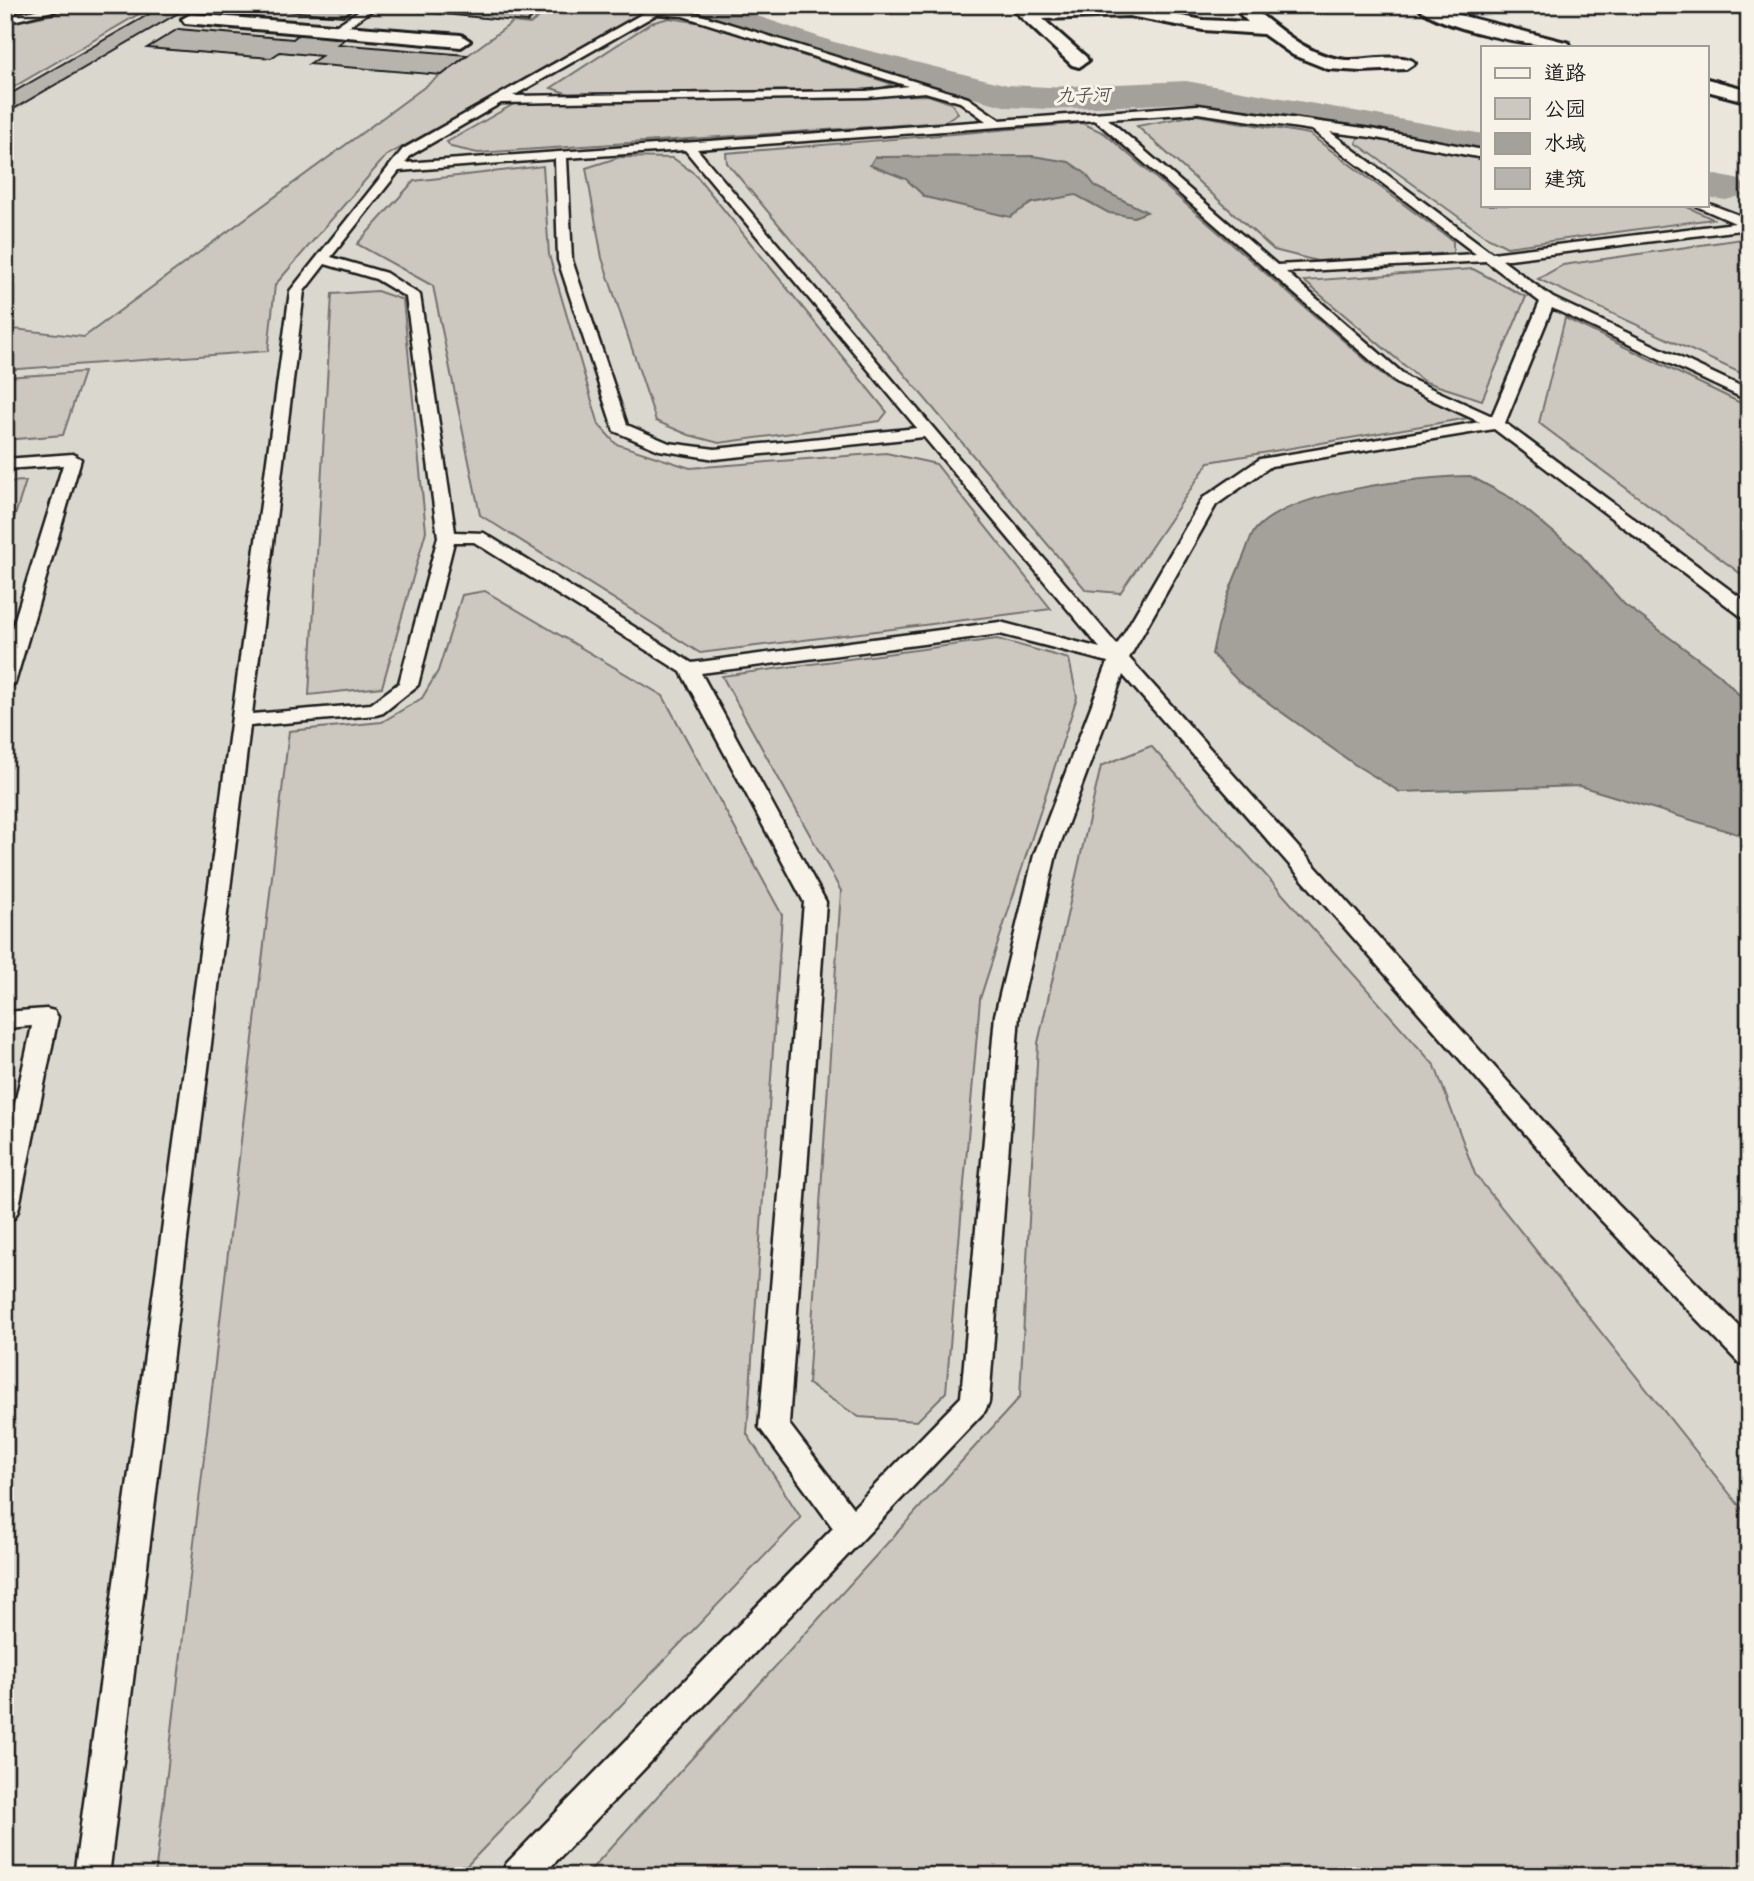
<svg xmlns="http://www.w3.org/2000/svg" width="1754" height="1881" font-family="Mali,'LXGW WenKai TC',sans-serif">
	<style>
		.built { fill: #dad7ce }
		.green { fill: #ccc8c0; stroke: #74726e; stroke-width: 2 }
		.water { fill: #a3a19a; stroke: #6d6c68; stroke-width: 2 }
		.lines { fill: none; stroke-linecap: round; stroke-linejoin: round }
		.river { fill: #a3a19a; fill-rule: evenodd }
		.building { fill: #b6b4ac; stroke: #1c1c1c; stroke-width: 2 }
		.lane-casing { stroke: #1c1c1c; stroke-width: 5 }
		.street-casing { stroke: #1c1c1c; stroke-width: 6 }
		.lane { fill: #f7f3e8; fill-rule: evenodd }
		.street { fill: #f7f3e8; fill-rule: evenodd }
		.labels { text-anchor: middle; dominant-baseline: central; stroke-width: 6; stroke-linejoin: round; paint-order: stroke }
		.far-water-label { font-size: 18px; font-style: italic; fill: #52514e; stroke: #f7f3e8 }
	</style>
	<rect width="100%" height="100%" fill="#eae6dc"/>
	<filter id="ink" filterUnits="userSpaceOnUse"><feTurbulence type="fractalNoise" baseFrequency=".0143" numOctaves="2"/><feDisplacementMap in="SourceGraphic" scale="14" xChannelSelector="R" yChannelSelector="G"/><feConvolveMatrix kernelMatrix="1 2 1 2 8 2 1 2 1" color-interpolation-filters="sRGB"/></filter>
	<g filter="url(#ink)">
		<!-- built -->
		<path class="built" d="M5,5H680L704,15L1006,106L1206,100L1483,149V205H1707V189L1731,193L1749,201V1876H5Z"/>
		<!-- green -->
		<g class="green">
			<path d="M98,5H154L5,92V24Z"/>
			<path d="M555,5H631L639,16L386,156L275,285L268,351L5,370V328L84,337L513,22L530,24Z"/>
			<path d="M669,18L702,23L892,84L881,89L569,94L551,88L651,23Z"/>
			<path d="M928,95L951,103L958,113L944,122L478,153L451,147L447,142L514,104Z"/>
			<path d="M1196,115L1309,134L1453,241V253L1317,261L1274,250L1137,126Z"/>
			<path d="M1082,123L1104,133L1391,382L1468,418L1209,462L1120,593L1086,590L727,163L726,153Z"/>
			<path d="M1359,136L1483,159V205H1683L1713,219L1507,247L1485,236L1356,143Z"/>
			<path d="M620,157L673,158L695,174L887,412L880,421L719,443L689,435L656,421L602,258L586,168Z"/>
			<path d="M543,166L549,255L599,425L616,444L690,468L886,453L936,464L1051,609L700,653L480,515L433,286L357,244L414,181Z"/>
			<path d="M1749,238V377L1538,279L1563,265Z"/>
			<path d="M1473,269L1526,297L1482,400L1423,381L1304,281Z"/>
			<path d="M377,291L403,300L426,531L382,687L309,695L332,294Z"/>
			<path d="M1565,318L1749,407V580L1539,423Z"/>
			<path d="M84,372L63,435L5,440V377Z"/>
			<path d="M26,481L5,547V482Z"/>
			<path d="M485,591L663,696L782,915L747,1434L801,1518L457,1876H155L289,731L382,722L422,698L438,671L462,595Z"/>
			<path d="M997,639L1069,659L1077,697L980,999L946,1392L917,1421L859,1417L808,1384L841,891L722,676Z"/>
			<path d="M1151,746L1435,1066L1475,1174L1749,1518V1876H585L1020,1397L1038,1043L1101,766Z"/>
		</g>
		<!-- water -->
		<g class="water">
			<path d="M1033,156L1069,162L1085,173L1096,187L1147,212L1134,217L1109,213L1076,195L1032,203L1010,217L925,197L906,179L870,165L875,157Z"/>
			<path d="M1470,476L1513,499L1580,554L1624,604L1719,674L1749,705V827L1737,834L1580,786L1400,792L1354,764L1238,681L1212,654C1219,618 1228,592 1243,558C1247,549 1250,536 1256,529C1290,491 1419,477 1470,476Z"/>
		</g>
		<g class="lines">
			<!-- river -->
			<g class="river">
				<path d="M676,5H725L834,42L1008,85L1049,87L1186,81L1483,134V156L1186,103L1049,109L1008,107L810,56L681,12Z"/>
				<path d="M1707,173L1740,180L1746,188L1740,196L1726,200L1707,197Z"/>
			</g>
		</g>
		<!-- building -->
		<g class="building">
			<path d="M165,5H192L5,114V97Z"/>
			<path d="M220,5H359L343,16Z"/>
			<path d="M386,5L504,6L549,5L527,22L382,8Z"/>
			<path d="M178,29L293,39L299,34L346,38L338,44L467,55L442,75L309,64L321,56L280,52L271,58L147,48Z"/>
		</g>
		<g class="lines">
			<!-- lane casing -->
			<g class="lane-casing">
				<g id="lane">
					<path d="M57,5H77L5,23V17Z"/>
					<path d="M367,5H379L339,33H331V29Z"/>
					<path d="M646,5L688,11L968,98L1000,120L1198,105L1371,129L1483,150V158L1371,137L1330,132L1492,253L1735,223L1694,205L1707,203L1749,219V229L1502,260L1553,298L1749,390V401L1552,308L1505,423L1749,604V618L1742,617L1494,429L1271,466L1216,505L1129,658L1617,1204L1749,1336V1367L1739,1363L1599,1218L1123,675L1056,855L1019,1015L989,1402L985,1411L542,1876H501L506,1864L833,1528L759,1427L804,902L681,672L474,542H454L418,685L383,713L376,715L250,726L109,1876H74L290,291L403,149L649,10ZM657,14L683,16L908,86L867,91L513,96ZM925,92L960,102L986,121L405,163L411,155L501,103L867,97ZM1198,113L1312,130L1476,254L1277,265L1108,119ZM1095,120L1398,384L1480,422L1260,459L1203,498L1117,645L697,149ZM685,150L917,428L715,449L669,443L627,425L572,260L567,158ZM555,159L558,260L614,431L659,450L715,459L924,437L1100,648L1000,622L692,663L484,533L455,532L420,295L386,273L331,257L399,171ZM1486,261L1540,302L1492,416L1408,378L1286,272ZM325,264L376,279L406,297L438,537L399,683L371,704L252,714L304,291ZM1000,634L1108,662L1034,855L995,1015L961,1397L853,1508L789,1424L826,902L701,673Z"/>
					<path d="M73,454L81,459L15,683L5,689V651L63,465L5,469V459Z"/>
					<path d="M46,1009L54,1011L58,1017L18,1211L14,1218L5,1221V1149L32,1026L5,1028V1012Z"/>
				</g>
			</g>
			<!-- street casing -->
			<g class="street-casing">
				<g id="street">
					<path d="M1008,5H1028L1031,9L1129,6L1203,20L1248,22L1240,14L1249,9L1255,10C1282,31 1310,57 1346,60C1361,61 1407,52 1415,63L1406,69L1361,71L1328,69L1293,55L1263,34L1203,30L1129,16L1043,19L1086,57L1088,61L1079,67L1072,65Z"/>
					<path d="M1416,5H1439L1459,15L1569,43L1571,47C1540,48 1436,29 1416,5Z"/>
					<path d="M191,14L461,35L470,41L461,47L185,23L182,19Z"/>
					<path d="M1707,79L1749,90V102L1707,91Z"/>
				</g>
			</g>
			<!-- lane -->
			<use href="#lane" class="lane"/>
			<!-- street -->
			<use href="#street" class="street"/>
		</g>
	</g>
	<g class="labels">
		<!-- far-water labels -->
		<g class="far-water-label">
			<text transform="translate(1083 94) rotate(-1)">九子河</text>
		</g>
	</g>
	<!-- margin -->
	<rect width="1754" height="1881" fill="none" stroke="#f7f3e8" stroke-width="28"/>
	<rect x="14" y="14" width="1726" height="1853" fill="none" stroke="#1c1c1c" stroke-width="2.5" filter="url(#ink)"/>
	<!-- legend -->
	<rect x="1481" y="46" width="228" height="161" fill="#f7f3e8" stroke="#9f9d96" stroke-width="2"/>
	<rect x="1495" y="68" width="35" height="10" fill="#f7f3e8" stroke="#9f9d96" stroke-width="2"/>
	<text x="1544" y="80" font-size="21" fill="#1c1c1c">道路</text>
	<rect x="1495" y="98" width="35" height="21" fill="#ccc8c0" stroke="#9f9d96" stroke-width="2"/>
	<text x="1544" y="116" font-size="21" fill="#1c1c1c">公园</text>
	<rect x="1495" y="133" width="35" height="21" fill="#a3a19a" stroke="#9f9d96" stroke-width="2"/>
	<text x="1544" y="150" font-size="21" fill="#1c1c1c">水域</text>
	<rect x="1495" y="168" width="35" height="21" fill="#b6b4ac" stroke="#9f9d96" stroke-width="2"/>
	<text x="1544" y="186" font-size="21" fill="#1c1c1c">建筑</text>
</svg>
